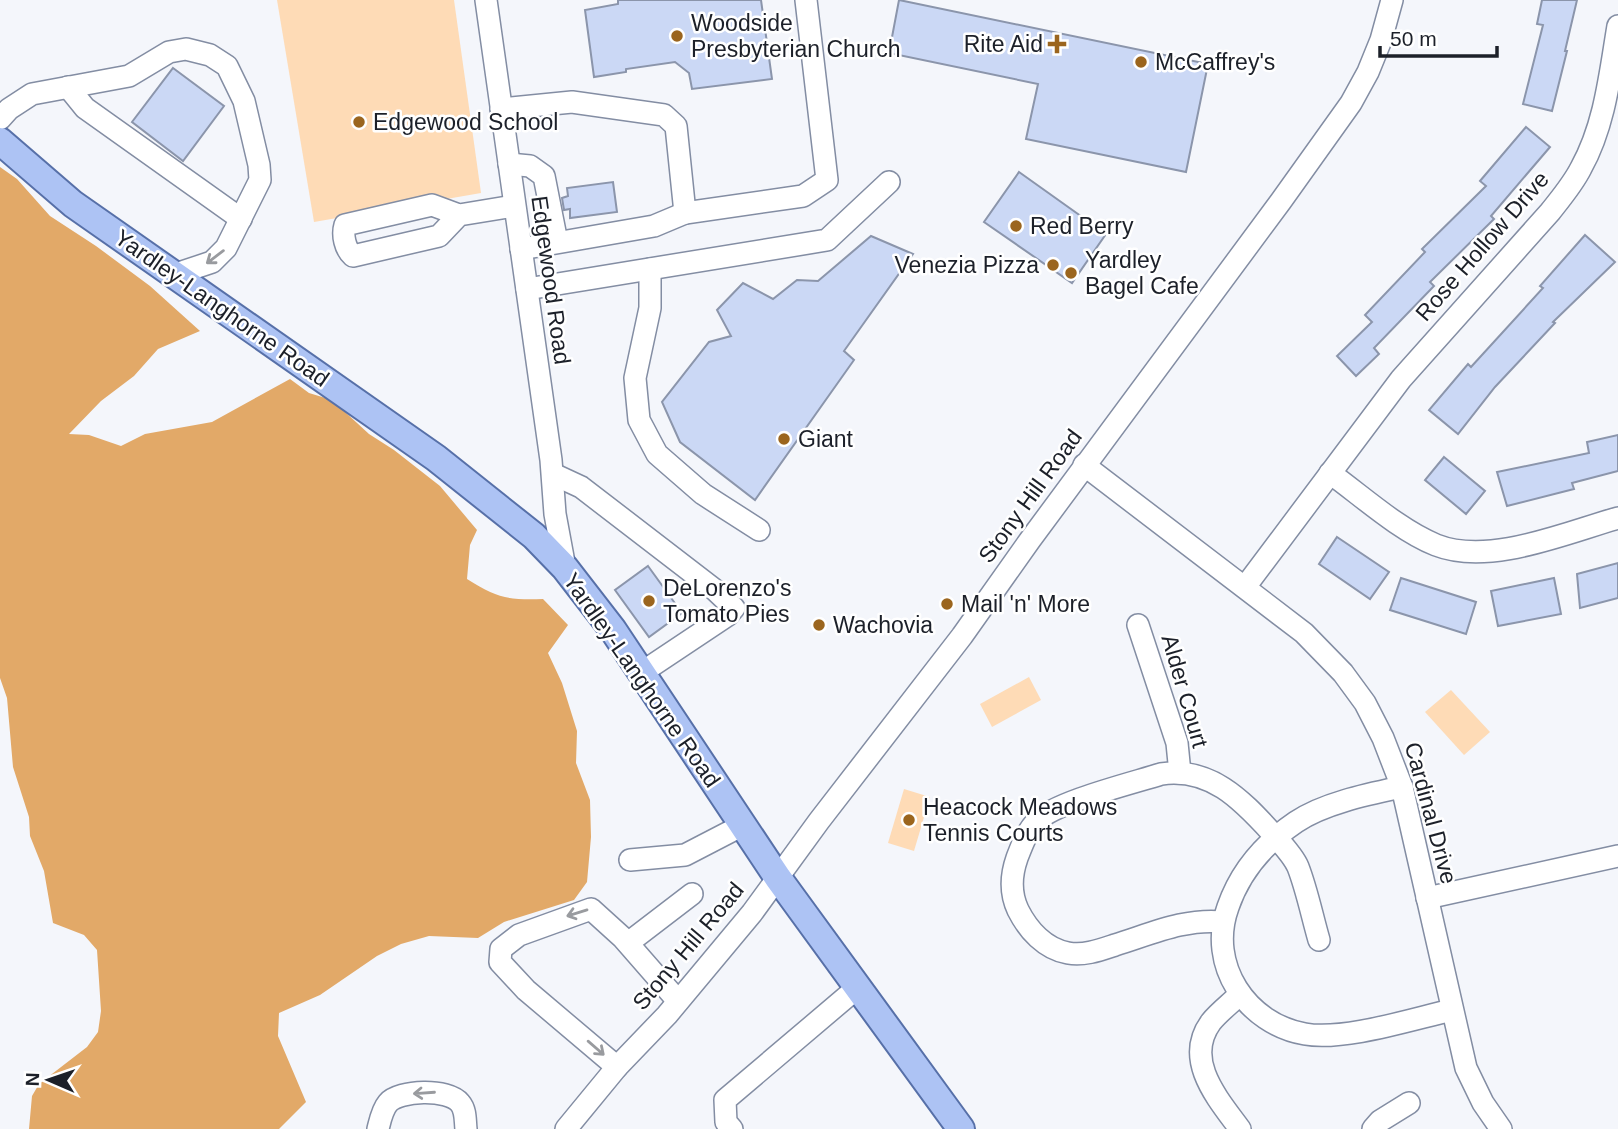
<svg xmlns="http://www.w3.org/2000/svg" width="1618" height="1129" font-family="Helvetica,sans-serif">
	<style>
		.green { fill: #fedbb6 }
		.forest { fill: #e2a968 }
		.building { fill: #cbd8f5; stroke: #8b95ab; stroke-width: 2 }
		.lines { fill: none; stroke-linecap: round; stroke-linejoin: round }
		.minor-casing { stroke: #838da3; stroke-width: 24 }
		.major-casing { stroke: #5770a8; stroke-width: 30 }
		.minor { stroke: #fff; stroke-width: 21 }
		.major { stroke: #adc3f4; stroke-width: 26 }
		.oneway { stroke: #999b9f }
		.poi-dot { fill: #9b651e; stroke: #fff; stroke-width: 2.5 }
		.labels { text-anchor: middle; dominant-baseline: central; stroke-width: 5; stroke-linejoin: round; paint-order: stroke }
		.poi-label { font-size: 23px; fill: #1c2029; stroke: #fff; text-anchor: start }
		.street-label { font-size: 23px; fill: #1c2029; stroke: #fff }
	</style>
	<rect width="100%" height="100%" fill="#f4f6fb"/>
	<!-- green -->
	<g class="green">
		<path d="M277,0H454L481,193L314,222Z"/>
		<path d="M1029,677L1041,700L992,727L980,704Z"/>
		<path d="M1451,690L1490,732L1464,755L1425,712Z"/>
		<path d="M904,789L930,797L914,851L888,843Z"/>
	</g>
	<!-- forest -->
	<path class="forest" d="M0,167L17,179L50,216L96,246L150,286L200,331L158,349L134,376L101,401L69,434L89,435L121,446L145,434L212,422L290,379L309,393L332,400L369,434L394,450L440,486L477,530L470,545L467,579C497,598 507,600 543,599L568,625L548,653L562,683L577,731L576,763L590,800L591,837L587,882L574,900L504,922L478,938L429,936L401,944L377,956L320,995L279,1013L278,1036L306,1102L279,1129H29L32,1096L39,1084L87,1047L98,1032L101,1011L97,950L84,935L53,923L44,871L30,836L29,817L13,767L7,698L0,678Z"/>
	<!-- building -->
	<g class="building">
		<path d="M618,0H761L772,79L692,89L689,73L675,62L626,69V72L594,77L585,10L618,4Z"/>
		<path d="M899,0L1208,64L1186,172L1026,139L1038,84L889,53Z"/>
		<path d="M1542,0H1577L1565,51H1567L1552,111L1523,104L1543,25L1537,24Z"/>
		<path d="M173,68L224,106L183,161L132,122Z"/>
		<path d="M1526,127L1550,147L1491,216L1494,219L1430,282L1434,286L1374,348L1379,354L1356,376L1337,356L1372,322L1365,315L1425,252L1422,249L1486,186L1480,181Z"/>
		<path d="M1019,172L1106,234L1072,283L984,222Z"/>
		<path d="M613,182L617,212L570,218V209L564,210L562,198L568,196L567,188Z"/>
		<path d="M1585,235L1615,262L1553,322L1555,323L1495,387L1458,434L1429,410L1468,364L1471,367L1543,288L1540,286Z"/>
		<path d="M871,236L913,254L844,351L854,360L755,500L680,442L662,402L709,342L731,336L717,310L743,283L773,299L797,280L818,281Z"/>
		<path d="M1618,435V471L1572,483L1574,489L1507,506L1497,472L1589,453L1587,442Z"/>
		<path d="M1444,457L1485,491L1466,514L1425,480Z"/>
		<path d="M1337,537L1389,572L1370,599L1319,564Z"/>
		<path d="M1618,563V598L1580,608L1577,574Z"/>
		<path d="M648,566L682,613L649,637L615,590Z"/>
		<path d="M1401,578L1476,602L1466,634L1390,610Z"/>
		<path d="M1554,578L1561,614L1498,626L1491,591Z"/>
	</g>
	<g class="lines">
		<!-- minor casing -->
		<g class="minor-casing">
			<g id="minor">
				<path d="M486,0L551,460L555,514L565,568"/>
				<path d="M68,87L85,108L241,219"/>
				<path d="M501,109L572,102L664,115L676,126L685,213L803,196L827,180L806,0"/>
				<path d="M0,119L9,109L32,94L129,76L169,52L186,49L210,55L227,66L244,101L259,165L260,180L226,248L212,262L173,275"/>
				<path d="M509,164L530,166L544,176L557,242"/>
				<path d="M459,215L432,205L345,225C342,235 345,249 353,256L439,236L459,215L514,206"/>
				<path d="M521,249L654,226L685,213"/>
				<path d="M650,269V308L635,378L639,420L657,454L703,494L759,530"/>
				<path d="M527,289L827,240L889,182"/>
				<path d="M1084,465L1304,633L1343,673L1365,703L1383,738L1402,787L1466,1068L1483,1103L1501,1129"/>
				<path d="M1330,473C1362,496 1399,530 1436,545C1489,566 1565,533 1618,518"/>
				<path d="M553,474L581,487L715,590L734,608L728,615L641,673"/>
				<path d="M1245,587L1401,379L1550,212C1561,198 1573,184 1581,168C1605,125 1610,74 1618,26"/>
				<path d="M1138,625L1177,743L1180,773"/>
				<path d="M1402,787C1369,794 1324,803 1296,822C1265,843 1240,872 1228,907C1207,965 1247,1024 1305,1034C1344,1041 1412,1019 1452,1010"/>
				<path d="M630,860L685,855L741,826"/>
				<path d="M1427,898L1618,856"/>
				<path d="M1223,922C1185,918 1151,934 1115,945C1100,950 1084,956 1068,953C1045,949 1028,930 1018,910C1010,893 1011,875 1017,858C1022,845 1027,831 1037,821C1055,802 1133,783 1161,774C1210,767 1241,799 1271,832C1280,842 1293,855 1298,867C1307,890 1312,916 1319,940"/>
				<path d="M628,943L692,894"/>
				<path d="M1239,995C1230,1004 1219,1012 1211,1022C1183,1060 1218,1099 1240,1129"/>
				<path d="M617,1067L526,990L500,962L501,949L519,935L591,909L623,938L678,1001"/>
				<path d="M378,1129C380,1121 382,1110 388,1103C399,1090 448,1088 460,1103C466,1110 465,1120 466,1129"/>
				<path d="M566,1129L617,1067L667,1015L752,913L819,821L962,636L1030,540L1281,201L1351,103L1368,72L1381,40L1392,0"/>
				<path d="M732,1129L726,1122L725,1100L857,988"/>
				<path d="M1373,1129L1380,1121L1409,1103"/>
			</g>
		</g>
		<!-- major casing -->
		<g class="major-casing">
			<path id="major" d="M0,141L73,204L436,458L534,536L565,568L613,630L778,878L961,1129"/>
		</g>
		<!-- minor -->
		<use href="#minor" class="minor"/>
		<!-- major -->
		<use href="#major" class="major"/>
	</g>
	<!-- one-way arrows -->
	<defs><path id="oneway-shaft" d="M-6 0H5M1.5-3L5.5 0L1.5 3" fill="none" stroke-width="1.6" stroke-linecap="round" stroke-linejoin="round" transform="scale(1.75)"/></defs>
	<g class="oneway">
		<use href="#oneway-shaft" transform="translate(215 257) rotate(143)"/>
		<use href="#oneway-shaft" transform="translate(577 913) rotate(163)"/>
		<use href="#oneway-shaft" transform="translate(596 1048) rotate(41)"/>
		<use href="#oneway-shaft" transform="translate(424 1093) rotate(176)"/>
	</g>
	<!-- markers -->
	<g class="poi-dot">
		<circle cx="677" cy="36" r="7"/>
		<path d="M1053.5 33.5h7v7h7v7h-7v7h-7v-7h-7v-7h7z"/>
		<circle cx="1141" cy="62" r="7"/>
		<circle cx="359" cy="122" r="7"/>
		<circle cx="1016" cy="226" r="7"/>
		<circle cx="1053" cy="265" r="7"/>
		<circle cx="1071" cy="273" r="7"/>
		<circle cx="784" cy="439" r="7"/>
		<circle cx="649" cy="601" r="7"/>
		<circle cx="947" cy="604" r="7"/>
		<circle cx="819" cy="625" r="7"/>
		<circle cx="909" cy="820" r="7"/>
	</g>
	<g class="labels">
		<!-- poi labels -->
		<g class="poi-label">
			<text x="691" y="23">Woodside<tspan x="691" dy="26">Presbyterian Church</tspan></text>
			<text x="1043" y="44" text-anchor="end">Rite Aid</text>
			<text x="1155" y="62">McCaffrey's</text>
			<text x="373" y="122">Edgewood School</text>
			<text x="1030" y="226">Red Berry</text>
			<text x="1085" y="260">Yardley<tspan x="1085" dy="26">Bagel Cafe</tspan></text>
			<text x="1039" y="265" text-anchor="end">Venezia Pizza</text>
			<text x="798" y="439">Giant</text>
			<text x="663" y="588">DeLorenzo's<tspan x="663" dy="26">Tomato Pies</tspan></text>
			<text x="961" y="604">Mail 'n' More</text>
			<text x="833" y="625">Wachovia</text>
			<text x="923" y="807">Heacock Meadows<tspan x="923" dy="26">Tennis Courts</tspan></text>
		</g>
		<!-- street labels -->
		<g class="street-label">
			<text transform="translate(1482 246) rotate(-49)">Rose Hollow Drive</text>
			<text transform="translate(551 280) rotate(82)">Edgewood Road</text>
			<text transform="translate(222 308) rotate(35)">Yardley-Langhorne Road</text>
			<text transform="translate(1030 496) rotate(-54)">Stony Hill Road</text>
			<text transform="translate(642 680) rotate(55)">Yardley-Langhorne Road</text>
			<text transform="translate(1185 691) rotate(74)">Alder Court</text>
			<text transform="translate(1431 813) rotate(75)">Cardinal Drive</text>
			<text transform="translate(688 946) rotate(-50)">Stony Hill Road</text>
		</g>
	</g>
	<!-- north arrow -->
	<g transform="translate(49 1080) rotate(272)" stroke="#ffffff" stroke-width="5" paint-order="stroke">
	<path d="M0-5L12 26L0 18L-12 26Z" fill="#1c2029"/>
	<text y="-10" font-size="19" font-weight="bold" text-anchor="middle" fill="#1c2029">N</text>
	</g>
	<!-- scale -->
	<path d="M1380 46v10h117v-10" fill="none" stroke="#1c2029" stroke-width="3.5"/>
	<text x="1390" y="46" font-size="21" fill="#1c2029" stroke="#ffffff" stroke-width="5" paint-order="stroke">50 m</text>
</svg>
